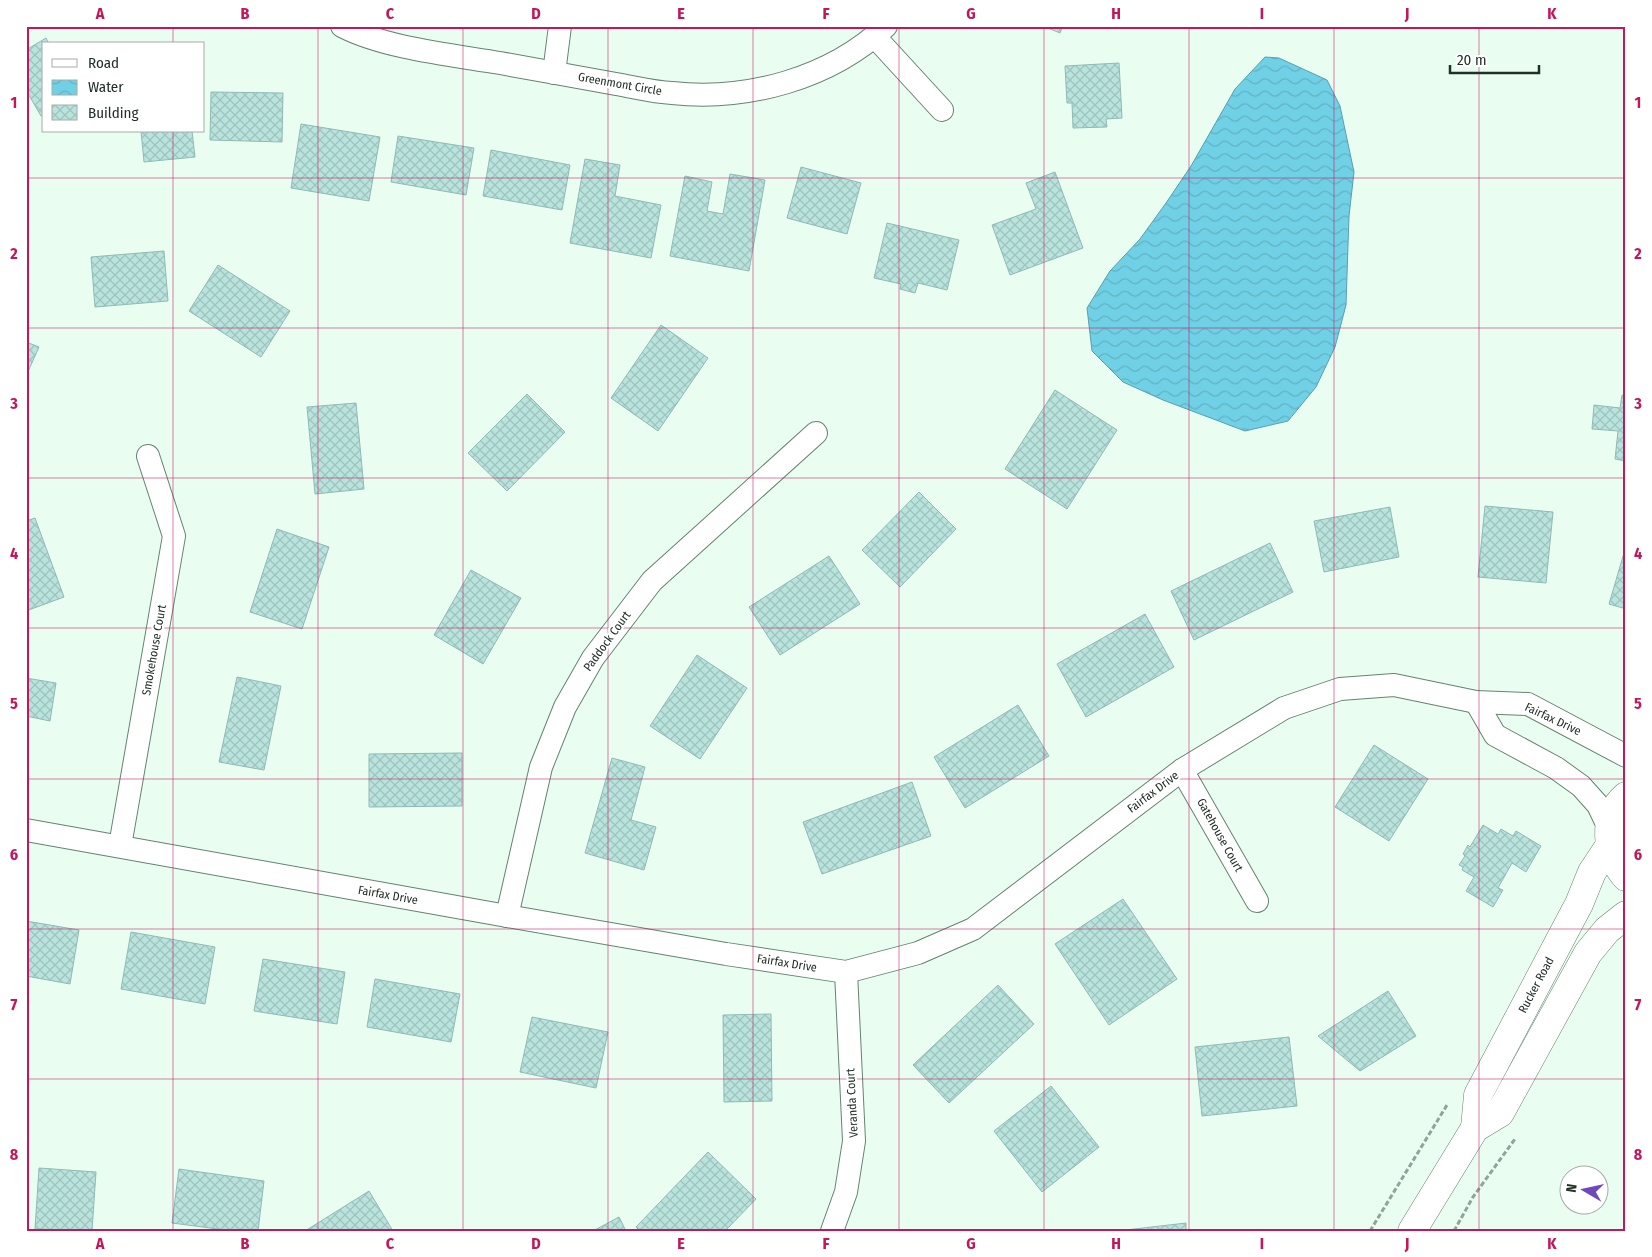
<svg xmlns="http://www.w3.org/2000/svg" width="1652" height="1257" font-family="'Fira Sans Condensed',sans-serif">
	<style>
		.water { fill: url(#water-waves); stroke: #59a0ac }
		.building { fill: url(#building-cross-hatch); stroke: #90bab4 }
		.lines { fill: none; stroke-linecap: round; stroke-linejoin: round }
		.minor-casing { stroke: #648371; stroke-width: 24 }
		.secondary-casing { stroke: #648371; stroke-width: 29 }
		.path { stroke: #92a499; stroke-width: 3; stroke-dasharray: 5 2.5; stroke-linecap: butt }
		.minor { stroke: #fff; stroke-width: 22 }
		.secondary { stroke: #fff; stroke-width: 28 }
		.grid { fill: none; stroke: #c2185b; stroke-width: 1; stroke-opacity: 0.55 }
		.labels { text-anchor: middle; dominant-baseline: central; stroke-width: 4.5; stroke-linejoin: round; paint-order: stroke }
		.street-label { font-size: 12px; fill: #223028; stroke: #fff }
		.neatline { fill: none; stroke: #c2185b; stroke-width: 2 }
		.grid-label { font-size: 16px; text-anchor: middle; font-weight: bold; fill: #c2185b }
	</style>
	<defs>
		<pattern id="water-waves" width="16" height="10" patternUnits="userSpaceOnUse" patternTransform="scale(1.25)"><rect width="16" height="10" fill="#70d0e5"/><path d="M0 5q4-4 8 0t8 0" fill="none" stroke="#61b3c4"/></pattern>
		<pattern id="building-cross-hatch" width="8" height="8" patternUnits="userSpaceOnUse" patternTransform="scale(1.25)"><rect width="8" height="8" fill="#b9e4de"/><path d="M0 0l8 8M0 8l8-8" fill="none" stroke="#9fc4be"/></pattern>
	</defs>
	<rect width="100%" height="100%" fill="#e9fef1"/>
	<!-- water -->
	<path class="water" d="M1265,57L1279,58L1327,80L1340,106L1354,172L1349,216L1346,305L1335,347L1316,387L1288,421L1245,431L1163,400L1123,382L1092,351L1087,308L1110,271L1140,239L1166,203L1191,166L1235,89Z"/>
	<!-- building -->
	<g class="building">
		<path d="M1043,26H1063L1060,33Z"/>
		<path d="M46,38L49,44H44V115L41,116L26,90V50Z"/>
		<path d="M1119,63L1122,118L1106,119L1107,127L1073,128L1072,103H1067L1065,66Z"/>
		<path d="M211,92L283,93L282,142L210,140Z"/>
		<path d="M301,124L380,137L369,201L291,188Z"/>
		<path d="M141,131H192L195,157L144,162Z"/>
		<path d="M398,136L474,148L466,195L391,182Z"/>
		<path d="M491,150L570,165L562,210L483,196Z"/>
		<path d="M585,159L620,165L615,196L661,205L651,258L570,243Z"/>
		<path d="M801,167L861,183L847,234L787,218Z"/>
		<path d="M1055,172L1083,248L1010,275L992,225L1036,209L1026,183Z"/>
		<path d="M730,174L765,180L749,271L670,256L685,176L712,182L707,211L723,214Z"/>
		<path d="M887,223L959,240L947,290L918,283L915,293L900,289L901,284L874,278Z"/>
		<path d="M164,251L168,301L95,307L91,257Z"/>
		<path d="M218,265L290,311L261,357L189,311Z"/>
		<path d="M661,325L708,358L658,431L611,398Z"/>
		<path d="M26,342L39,347L26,376Z"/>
		<path d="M1055,390L1117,430L1067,509L1005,469Z"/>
		<path d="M527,394L565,432L507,491L468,453Z"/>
		<path d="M1622,395H1626V461L1615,459L1618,431L1592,429L1594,405L1620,408Z"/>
		<path d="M356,403L364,489L315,494L307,407Z"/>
		<path d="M919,492L956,529L900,587L862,550Z"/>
		<path d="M1485,506L1553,512L1546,583L1478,577Z"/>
		<path d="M1390,507L1399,557L1324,572L1314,521Z"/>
		<path d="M35,518L64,597L26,611V521Z"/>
		<path d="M277,529L329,547L302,629L250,612Z"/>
		<path d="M1270,543L1293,592L1194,640L1171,591Z"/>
		<path d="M1626,546V609L1609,604Z"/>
		<path d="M829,556L860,604L780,655L749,607Z"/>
		<path d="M471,570L521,598L483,664L434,635Z"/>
		<path d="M1145,614L1174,667L1086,717L1057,664Z"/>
		<path d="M697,655L747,688L700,759L650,726Z"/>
		<path d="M237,677L281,686L264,770L219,762Z"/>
		<path d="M26,678L56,683L50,721L26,716Z"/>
		<path d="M1018,705L1049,756L965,808L934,757Z"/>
		<path d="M1374,745L1428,779L1389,841L1335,807Z"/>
		<path d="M462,753V806L369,807V754Z"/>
		<path d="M612,758L645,767L631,820L656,827L644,870L585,853Z"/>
		<path d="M912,782L931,836L822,874L803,822Z"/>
		<path d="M1483,825L1498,834L1501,829L1513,836L1516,831L1541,846L1526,872L1512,863L1498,888L1503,890L1493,907L1466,891L1474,877L1462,870L1463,867L1459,865L1465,856L1463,854L1468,845L1470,847Z"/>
		<path d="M1123,899L1177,979L1109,1025L1055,944Z"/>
		<path d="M26,921L79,930L70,984L26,976Z"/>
		<path d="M131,932L215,947L205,1004L121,989Z"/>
		<path d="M263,959L345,972L337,1024L254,1011Z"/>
		<path d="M375,979L460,994L451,1042L367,1027Z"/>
		<path d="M998,985L1034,1024L949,1103L913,1065Z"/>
		<path d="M1388,991L1416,1036L1360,1071L1318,1036Z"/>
		<path d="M771,1014L772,1101L724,1102L723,1015Z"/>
		<path d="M532,1017L608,1032L596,1088L520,1072Z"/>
		<path d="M1289,1037L1297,1106L1202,1116L1195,1047Z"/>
		<path d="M1051,1086L1099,1147L1042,1192L994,1131Z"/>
		<path d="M708,1152L756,1199L725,1231H640L636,1227Z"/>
		<path d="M39,1168L96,1172L92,1231L35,1229Z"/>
		<path d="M179,1169L264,1181L258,1231H233L172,1223Z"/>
		<path d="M369,1191L393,1231H305Z"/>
		<path d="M619,1217L626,1231H593Z"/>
		<path d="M1186,1223V1231H1117Z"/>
	</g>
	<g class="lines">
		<!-- minor casing -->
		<g class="minor-casing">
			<g id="minor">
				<path d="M342,26C384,48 453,55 500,63C539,70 577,77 616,84C634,87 653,92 672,93C747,101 830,79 886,26"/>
				<path d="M875,37L942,110"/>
				<path d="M554,73L560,26"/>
				<path d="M1476,702L1495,735L1556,768L1581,786L1598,805L1609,828"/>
				<path d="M1182,770L1257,901"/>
				<path d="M26,830L507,916L726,954L846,972L918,953L973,929L1182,770L1284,708L1340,689L1394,685L1476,702L1528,704L1626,756"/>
				<path d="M120,846L174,536L148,456"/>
				<path d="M507,916L541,767L565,707L593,658L652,581L816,433"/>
				<path d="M832,1231L846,1192L854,1141L846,972"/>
			</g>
		</g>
		<!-- secondary casing -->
		<g class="secondary-casing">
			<g id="secondary">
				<path d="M1626,796C1601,818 1606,854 1626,877"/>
				<path d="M1475,1128L1478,1095L1579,904L1592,872L1610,845"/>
				<path d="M1412,1231L1475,1128L1500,1113L1588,953L1607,930L1626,915"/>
			</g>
		</g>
		<!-- path -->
		<g class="path">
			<path d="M1370,1231L1447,1105"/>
			<path d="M1454,1231L1473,1197L1515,1139"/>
		</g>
		<!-- minor -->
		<use href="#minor" class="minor"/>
		<!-- secondary -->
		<use href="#secondary" class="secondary"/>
	</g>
	<!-- grid -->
	<path class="grid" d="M173,26V44M318,26V1231M463,26V1231M608,26V1231M753,26V1231M899,26V1231M1044,26V1231M1189,26V1231M1334,26V1231M1479,26V1231M173,131V1231M26,178H1626M26,328H1626M26,478H1626M26,628H1626M26,779H1626M26,929H1626M26,1079H1626"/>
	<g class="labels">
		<!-- street labels -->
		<g class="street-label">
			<text transform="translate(620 84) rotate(10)">Greenmont Circle</text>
			<text transform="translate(607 641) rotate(-54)">Paddock Court</text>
			<text transform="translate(154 650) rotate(-80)">Smokehouse Court</text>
			<text transform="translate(1553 719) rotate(25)">Fairfax Drive</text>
			<text transform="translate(1153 792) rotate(-37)">Fairfax Drive</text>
			<text transform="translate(1220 835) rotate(61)">Gatehouse Court</text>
			<text transform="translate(388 895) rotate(10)">Fairfax Drive</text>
			<text transform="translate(787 963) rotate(9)">Fairfax Drive</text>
			<text transform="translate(1536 985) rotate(-62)">Rucker Road</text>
			<text transform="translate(852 1103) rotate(-93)">Veranda Court</text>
		</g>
	</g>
	<!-- border -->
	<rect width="1652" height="1257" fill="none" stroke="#ffffff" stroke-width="55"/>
	<!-- legend -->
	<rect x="42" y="42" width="162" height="90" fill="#ffffff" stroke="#a7aca9"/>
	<rect x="52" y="59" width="25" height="8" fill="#ffffff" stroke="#a7aca9"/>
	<text x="88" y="68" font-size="15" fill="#223028">Road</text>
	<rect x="52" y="80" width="25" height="15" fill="url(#water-waves)" stroke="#a7aca9"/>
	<text x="88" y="92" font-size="15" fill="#223028">Water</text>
	<rect x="52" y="105" width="25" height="15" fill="url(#building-cross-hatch)" stroke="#a7aca9"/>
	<text x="88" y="118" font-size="15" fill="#223028">Building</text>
	<!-- north arrow -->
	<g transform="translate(1584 1190) rotate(279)"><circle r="24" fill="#ffffff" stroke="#a7aca9"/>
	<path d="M0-4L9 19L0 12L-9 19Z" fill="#6f47bf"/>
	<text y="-8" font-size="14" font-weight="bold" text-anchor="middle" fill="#223028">N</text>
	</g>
	<!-- scale -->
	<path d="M1450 65v8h89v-8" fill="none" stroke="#223028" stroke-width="2.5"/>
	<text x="1457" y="65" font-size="15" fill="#223028" stroke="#ffffff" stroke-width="4" paint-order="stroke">20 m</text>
	<rect x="28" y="28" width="1596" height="1202" class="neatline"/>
	<g class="grid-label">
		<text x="100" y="19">A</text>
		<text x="245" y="19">B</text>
		<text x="390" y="19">C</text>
		<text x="536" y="19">D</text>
		<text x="681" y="19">E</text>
		<text x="826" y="19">F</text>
		<text x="971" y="19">G</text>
		<text x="1116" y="19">H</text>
		<text x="1262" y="19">I</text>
		<text x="1407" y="19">J</text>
		<text x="1552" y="19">K</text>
		<text x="14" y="108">1</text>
		<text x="1638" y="108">1</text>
		<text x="14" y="259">2</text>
		<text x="1638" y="259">2</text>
		<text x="14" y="409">3</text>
		<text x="1638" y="409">3</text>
		<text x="14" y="559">4</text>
		<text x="1638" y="559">4</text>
		<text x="14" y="709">5</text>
		<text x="1638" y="709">5</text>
		<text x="14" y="860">6</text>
		<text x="1638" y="860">6</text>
		<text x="14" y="1010">7</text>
		<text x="1638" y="1010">7</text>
		<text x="14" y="1160">8</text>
		<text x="1638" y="1160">8</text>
		<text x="100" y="1249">A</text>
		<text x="245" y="1249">B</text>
		<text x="390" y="1249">C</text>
		<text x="536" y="1249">D</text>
		<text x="681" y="1249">E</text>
		<text x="826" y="1249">F</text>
		<text x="971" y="1249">G</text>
		<text x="1116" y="1249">H</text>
		<text x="1262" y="1249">I</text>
		<text x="1407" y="1249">J</text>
		<text x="1552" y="1249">K</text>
	</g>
</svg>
